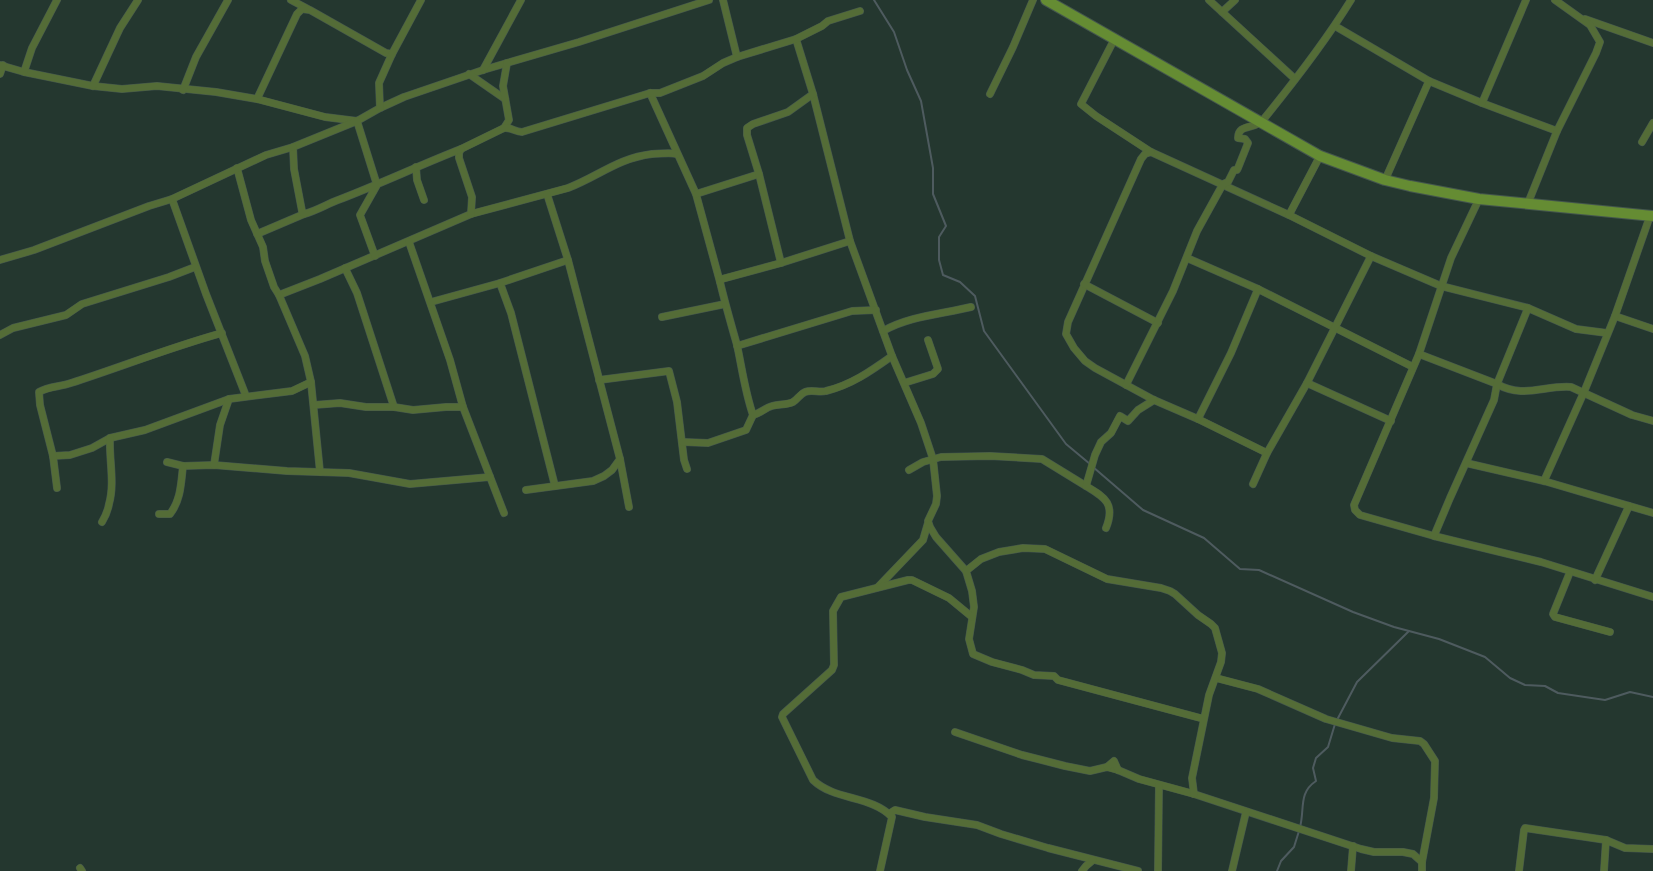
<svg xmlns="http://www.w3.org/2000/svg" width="1653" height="871" font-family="Manrope,sans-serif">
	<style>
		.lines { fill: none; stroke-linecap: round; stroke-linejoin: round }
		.stream { stroke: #4e5b5f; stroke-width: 2 }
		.street-casing { stroke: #44564e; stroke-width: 8 }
		.secondary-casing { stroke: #44564e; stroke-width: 12 }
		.street { stroke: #546c37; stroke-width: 7 }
		.secondary { stroke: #658c33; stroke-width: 10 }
	</style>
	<rect width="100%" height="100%" fill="#24372f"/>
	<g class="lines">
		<!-- stream -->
		<g class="stream">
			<path d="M874,0L894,32L907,70L921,101L933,168V194L946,226L939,237V260L943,275L960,282L975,296L984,331L1066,444L1090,464"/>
			<path d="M1093,467L1143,510L1204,538L1240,569L1259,570L1353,612L1394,627L1439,639L1485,657L1510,678L1525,685L1545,686L1558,693L1605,700L1630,692L1653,697"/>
			<path d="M1337,720L1357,682L1409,631"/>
			<path d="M1300,827C1305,809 1298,793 1316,781L1313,768L1316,758L1328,747L1335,724"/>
			<path d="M1277,871L1281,861L1294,847L1299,831"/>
		</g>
		<!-- street casing -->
		<g class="street-casing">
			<g id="street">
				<path d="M291,0L308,9"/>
				<path d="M723,0L737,57"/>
				<path d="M1209,0L1295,79"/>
				<path d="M1222,12L1235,0"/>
				<path d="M1585,19L1653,43"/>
				<path d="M1335,26L1429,81L1482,103L1557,131"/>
				<path d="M1115,38L1081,104L1096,116L1151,152L1289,215L1371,256L1441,286L1528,308L1576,329L1607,333"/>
				<path d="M796,39L813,94L850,241L892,356L921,423L933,459L937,496L936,504L928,521L930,527L936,537L966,571"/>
				<path d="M0,65L24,72L93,86L122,89L157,86L216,92L257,99L325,117L357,121L380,108L404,97L483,70L579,42L709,0"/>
				<path d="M483,70L521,0"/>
				<path d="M24,72L32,48L57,0"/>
				<path d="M0,74L3,65"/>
				<path d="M469,74L505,99"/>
				<path d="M93,86L120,28L138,0"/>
				<path d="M183,90L196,57L228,0"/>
				<path d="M650,93L696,194L720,282"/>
				<path d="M990,94L1013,47L1033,0"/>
				<path d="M257,99L297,14L302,9L310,10L386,53L392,54"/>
				<path d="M1482,103L1526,0"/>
				<path d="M380,108L379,83L392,54L421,0"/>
				<path d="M504,128L509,120L503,86L507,63"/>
				<path d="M1642,142L1653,123"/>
				<path d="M1151,152L1145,154L1141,159L1068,322L1066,334L1074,348L1085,361L1095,368L1154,400L1198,419L1267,453"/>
				<path d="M416,167L417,180L424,200"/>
				<path d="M237,168L251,220L263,247L265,261L274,287L279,295L320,279L471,214L568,188C599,176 618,158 652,154C661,154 669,152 677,154"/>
				<path d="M1385,180L1429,81"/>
				<path d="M696,194L759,174"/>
				<path d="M172,199L206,294L246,396"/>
				<path d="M1479,199L1451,258L1419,354L1354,505L1355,510L1360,515L1434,536L1541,562L1653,597"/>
				<path d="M1528,203L1557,131L1596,53L1600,42L1590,25L1555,0"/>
				<path d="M471,214L472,197L459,158V153L461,149L504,128C511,127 515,132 522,132L650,93H660L703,76L723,63L737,57L796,39L822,26L828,21L860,11"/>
				<path d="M1289,215L1320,156"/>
				<path d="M257,234L304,214"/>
				<path d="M409,242L450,360L463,407L504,513"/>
				<path d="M375,256L360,215L377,185L357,121L293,147L294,169L302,211L304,214C316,211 327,204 338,200C380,184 420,165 461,149"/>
				<path d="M1187,258L1258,289L1413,367"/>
				<path d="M0,260L34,250L149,206L172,199L266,155L293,147"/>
				<path d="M781,263L759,174L747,135V128L753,124L788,112L813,94"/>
				<path d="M345,268L357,293L394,407"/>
				<path d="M500,283L511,313L555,486"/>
				<path d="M1084,284L1158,323"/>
				<path d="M431,302L500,283L568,260"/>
				<path d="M1615,316L1653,329"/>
				<path d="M662,317L725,304"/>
				<path d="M883,331C909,316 942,314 971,307"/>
				<path d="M0,335L13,328L66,315L82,304L169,277L195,267"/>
				<path d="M737,346L852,311L876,310"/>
				<path d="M1419,354L1497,384C1523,399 1544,385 1571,387L1632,415L1653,421"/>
				<path d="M599,380L669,371L677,402L684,460L687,469"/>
				<path d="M311,382L320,472"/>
				<path d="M904,383L933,374L938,369L928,340"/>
				<path d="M1307,383L1391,421"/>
				<path d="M1126,385L1173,291L1197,231L1223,184L1228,182L1234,170H1237L1238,168L1248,143L1245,139L1238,138C1238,123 1255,130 1263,120C1294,82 1325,42 1351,0"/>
				<path d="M314,405L340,403L366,407H394L413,410L446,407H463"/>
				<path d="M753,415C761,413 765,408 772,406C779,404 787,405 793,402C798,399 800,394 805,392C812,389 819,393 826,391C851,385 871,371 892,356"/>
				<path d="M1198,419L1231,353L1258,289"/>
				<path d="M683,442L708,443L746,430L753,415C745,392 742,368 737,345C731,324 725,303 720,282L722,279L781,263L850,241"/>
				<path d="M53,456L70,455L92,448L110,438L145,430L229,399L292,391L311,382L305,356L279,295"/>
				<path d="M620,459L629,507"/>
				<path d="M167,462L183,466L214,465L287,471L349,473L410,484L490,477"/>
				<path d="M1466,463L1544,481L1653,513"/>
				<path d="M214,465L220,425L229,399"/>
				<path d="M909,470L923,462L941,457L990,456L1042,459L1086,486"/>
				<path d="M1544,481L1584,392L1615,316L1650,216"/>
				<path d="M1253,484L1267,453L1307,383L1371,256"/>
				<path d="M57,488L53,456L40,405L39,392C49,386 60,387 71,383C121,367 171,347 222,333"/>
				<path d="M526,490L593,481L604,476L612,470L620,459L568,260L547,194"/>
				<path d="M159,514H170C181,500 181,483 183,466"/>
				<path d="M102,522C105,517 108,510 109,504C115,483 109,460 110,438"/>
				<path d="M1106,528C1116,503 1104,497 1086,486L1095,455L1101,442L1111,433L1120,416L1128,421L1138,410L1154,400"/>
				<path d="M1434,536L1450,498L1494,400L1497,384L1528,308"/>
				<path d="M1570,572L1553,614L1555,617L1610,632"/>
				<path d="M1595,580L1629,506"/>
				<path d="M878,587L923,540L928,523"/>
				<path d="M1216,678L1258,689L1326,719L1392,738L1420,741L1424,744L1435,761L1434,798L1422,862"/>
				<path d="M955,732L1022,755L1065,766L1090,771L1107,767L1118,770L1139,779L1194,794L1361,849L1374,852H1403L1413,854L1422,862V871"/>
				<path d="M1107,767L1114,761L1118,770"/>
				<path d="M1194,794L1192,778L1209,695L1221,662L1222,653L1215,628L1211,624L1198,615L1175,594L1170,591L1161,588L1107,579L1045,549L1023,548L999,552L981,559L966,571L972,591L974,607L969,639L973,654L992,662L1022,670L1034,675L1054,676L1058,680L1204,719"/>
				<path d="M889,814L895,810L925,817L977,825L1001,834L1048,848L1138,871"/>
				<path d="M80,868L82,871"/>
				<path d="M880,871L892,817C871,795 835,801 813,780L782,717L783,714L832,670L834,665L833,611L841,597L908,580H912L949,598L972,617"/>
				<path d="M1082,871L1086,866L1093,860"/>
				<path d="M1158,871L1159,785"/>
				<path d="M1232,871L1246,812"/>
				<path d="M1351,871L1353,846"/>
				<path d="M1519,871L1524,830L1525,828L1606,840"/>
				<path d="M1604,871L1606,840L1625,848L1653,849"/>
			</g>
		</g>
		<!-- secondary casing -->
		<g class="secondary-casing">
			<path id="secondary" d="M1046,0L1320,156L1385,180L1410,186L1479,199L1653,216"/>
		</g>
		<!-- street -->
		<use href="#street" class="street"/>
		<!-- secondary -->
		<use href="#secondary" class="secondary"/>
	</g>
</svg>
